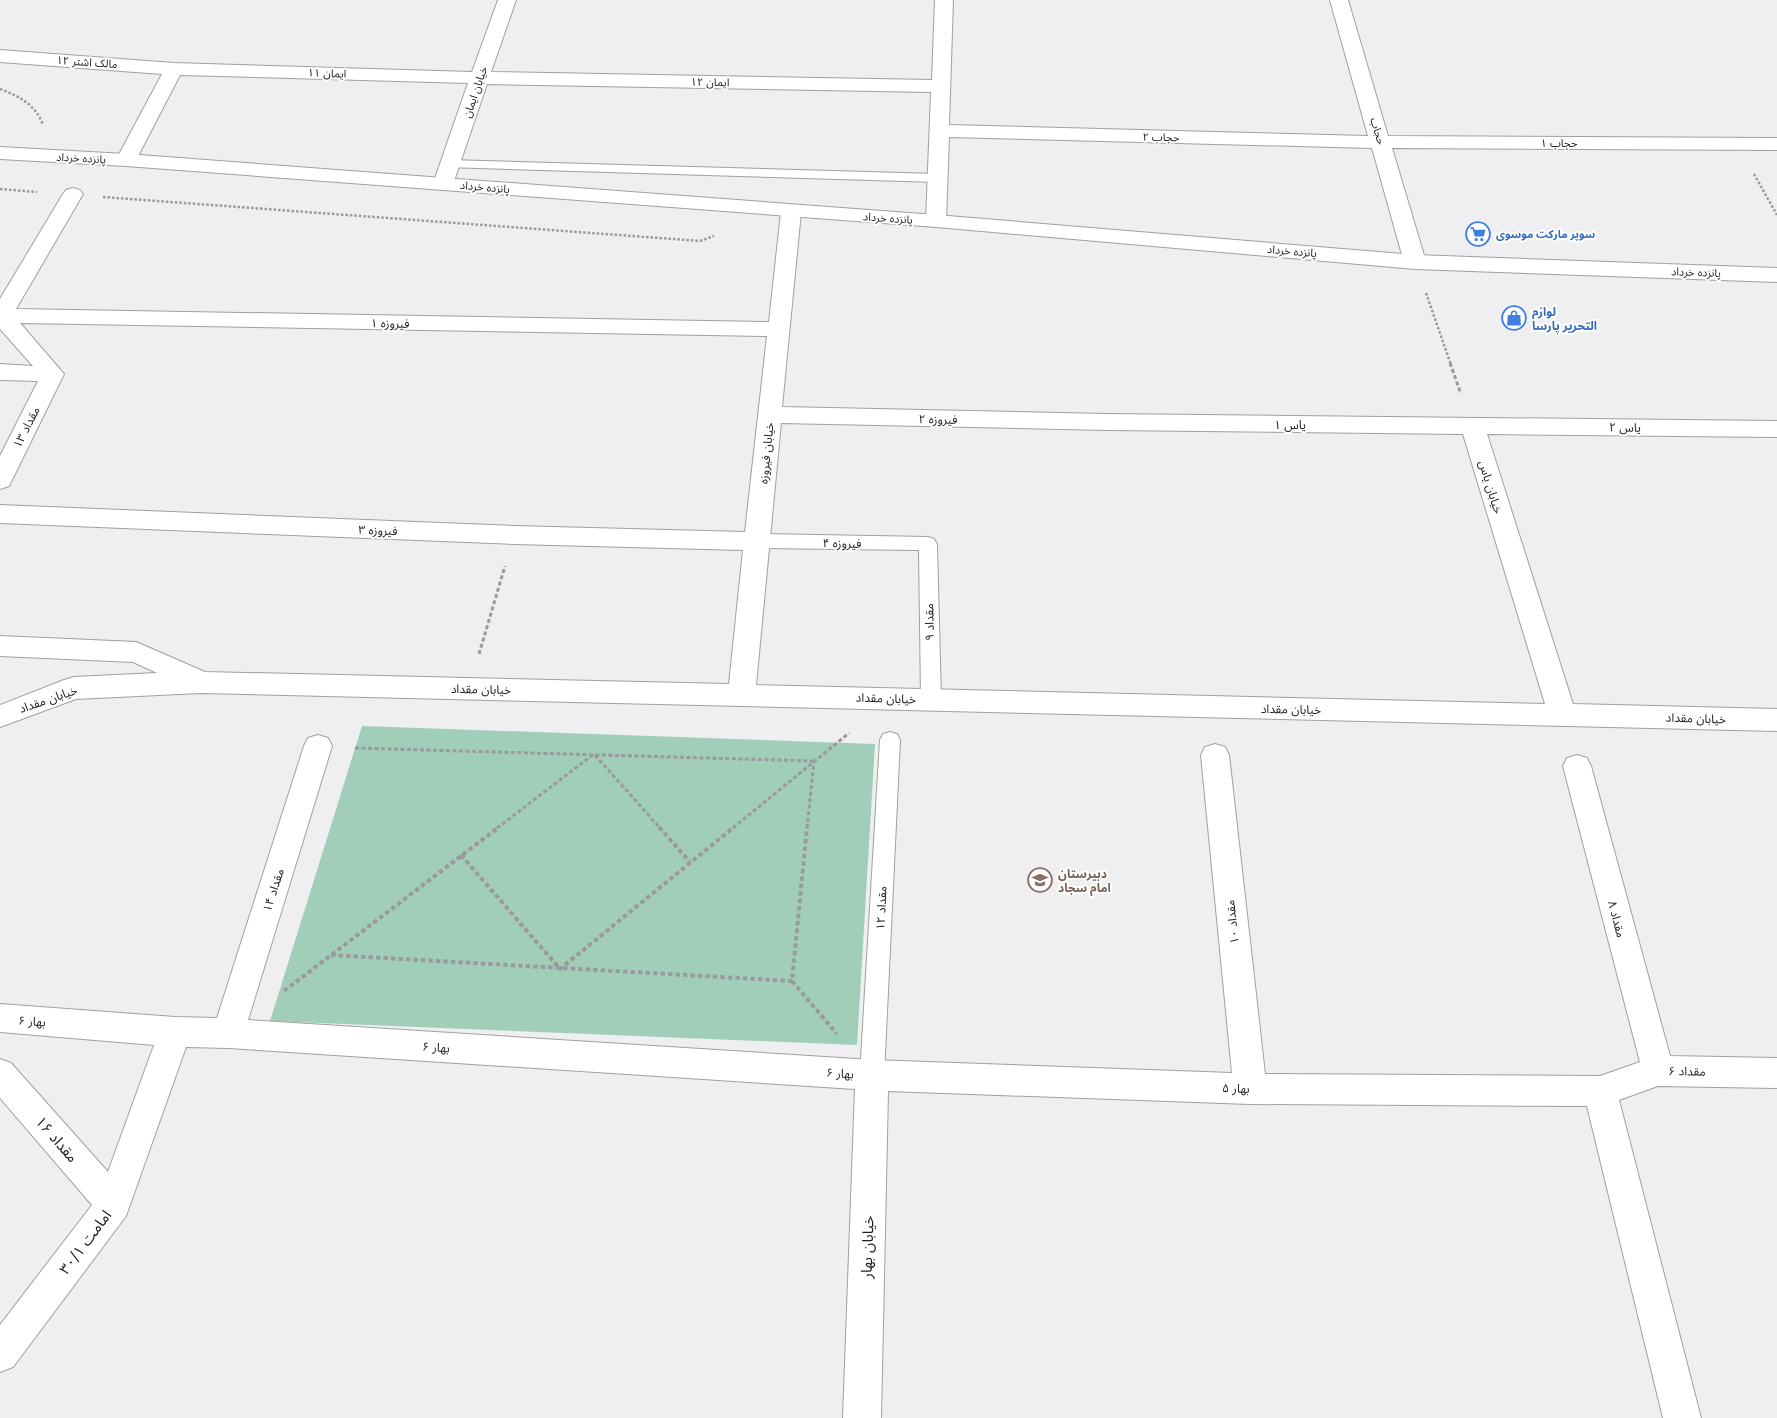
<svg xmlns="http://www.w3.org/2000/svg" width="1777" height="1418" font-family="Inter,'Noto Sans Arabic',sans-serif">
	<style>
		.green { fill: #a1ceb9 }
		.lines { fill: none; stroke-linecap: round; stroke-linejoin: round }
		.service-casing { stroke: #a0a0a1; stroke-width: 2 }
		.minor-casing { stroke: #a0a0a1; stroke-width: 2 }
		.tertiary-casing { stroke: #a0a0a1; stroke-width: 2 }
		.path-far2 { stroke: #9a9a9c; stroke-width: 2.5; stroke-dasharray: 2.5 2; stroke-linecap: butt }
		.path-far1 { stroke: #9a9a9c; stroke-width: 3; stroke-dasharray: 4 2.5; stroke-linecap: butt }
		.path { stroke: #9a9a9c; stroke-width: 4; stroke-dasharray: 4.5 3; stroke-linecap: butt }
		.service { fill: #fff; fill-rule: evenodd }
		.minor { fill: #fff; fill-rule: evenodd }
		.tertiary { fill: #fff; fill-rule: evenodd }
		.labels { text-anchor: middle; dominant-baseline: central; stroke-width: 4; stroke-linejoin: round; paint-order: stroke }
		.far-street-label { font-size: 11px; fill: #202021; stroke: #fff }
		.far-shop-label { font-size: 11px; font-weight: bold; fill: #366cbe; stroke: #fff; text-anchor: start }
		.shop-label { font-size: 12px; font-weight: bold; fill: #366cbe; stroke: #fff; text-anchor: start }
		.street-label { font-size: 12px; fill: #202021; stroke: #fff }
		.education-label { font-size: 12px; font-weight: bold; fill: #785e54; stroke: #fff; text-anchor: start }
		.near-street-label { font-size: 15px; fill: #202021; stroke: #fff }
	</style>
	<rect width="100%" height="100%" fill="#efeff1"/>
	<!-- green -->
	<path class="green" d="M362,726L875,744L857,1045L270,1021Z"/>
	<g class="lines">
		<!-- service casing -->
		<g class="service-casing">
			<g id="service">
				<path d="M450,160L938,174L943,175L945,178L943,181L938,182L445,167L443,164L445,161Z"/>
				<path d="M756,534L928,537L934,539L937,544L941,700L938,706L931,708L924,706L921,700L919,550L756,548L750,546L747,541L750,536Z"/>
				<path d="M890,732L897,734L900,740L884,1075L880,1083L872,1086L864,1083L860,1075L880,740L883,734Z"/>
			</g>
		</g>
		<!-- minor casing -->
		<g class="minor-casing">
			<g id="minor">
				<path d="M498,0H516L491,72L932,80L935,0H953L949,125L1368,136L1330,0H1348L1388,136L1777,138V150L1392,148L1426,262L1423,267L1415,269L1407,267L1404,262L1372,148L949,137L946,221L943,225L936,227L929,225L926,221L931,92L487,84L453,184L450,188L443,190L436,188L433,184L468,83L180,75L136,160L133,164L126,166L119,164L116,160L162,74L0,62V50L174,63L472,72Z"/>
				<path d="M73,188L80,190L83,194L16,309L769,322L781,212L784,208L791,206L798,208L801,212L782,407L1107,414L1777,421V437L1487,434L1573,704L1777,709V731L201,693L76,699L0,727V705L64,680L74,677L157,673L133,662L0,656V636L136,642L205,672L729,684L743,550L514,544L0,523V505L514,526L745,532L767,336L20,323L64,374L12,480L9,486L0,489V456L38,381L0,380V364L33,366L0,329V299L63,194L66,190ZM781,423L1107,430L1463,434L1545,704L756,685Z"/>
				<path d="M318,735L328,738L332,746L248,1020L872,1060L1232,1073L1201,755L1205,747L1215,744L1225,747L1229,755L1265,1074L1600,1076L1640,1062L1563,766L1567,758L1577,755L1587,758L1591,766L1670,1056L1777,1058V1088L1658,1086L1619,1100L1701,1418H1663L1587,1106L1250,1104L888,1091L881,1418H843L855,1089L228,1048L186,1047L126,1216L13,1367L0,1372V1325L92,1205L0,1098V1059L11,1063L108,1172L154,1045L0,1032V1004L175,1017L217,1018L304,746L308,738Z"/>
			</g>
		</g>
		<!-- tertiary casing -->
		<g class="tertiary-casing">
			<path id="tertiary" d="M0,147L126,154L936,215L1415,255L1777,268V282L1415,269L936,227L126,166L0,159Z"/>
		</g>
		<!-- path-far2 -->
		<g class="path-far2">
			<path d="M0,89C19,96 36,105 43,125"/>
			<path d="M1754,174L1777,215"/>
			<path d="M0,189L37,192"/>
			<path d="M103,197L700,241L714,236"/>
			<path d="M1426,293L1451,365"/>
		</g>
		<!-- path-far1 -->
		<g class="path-far1">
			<path d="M1450,363L1461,394"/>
			<path d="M479,654L505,566"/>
			<path d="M355,748L813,761"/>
			<path d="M497,828L594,754L660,828"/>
			<path d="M733,828L849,733"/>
			<path d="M807,828L814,761"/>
		</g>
		<!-- path -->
		<g class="path">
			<path d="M659,827L690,862"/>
			<path d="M461,855L560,969L734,827"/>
			<path d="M331,955L792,981L807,827"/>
			<path d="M792,981L837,1034"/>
			<path d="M284,991L499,827"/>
		</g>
		<!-- service -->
		<use href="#service" class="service"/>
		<!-- minor -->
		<use href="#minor" class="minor"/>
		<!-- tertiary -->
		<use href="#tertiary" class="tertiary"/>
	</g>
	<!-- icons -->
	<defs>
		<g id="supermarket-ring" transform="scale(1.25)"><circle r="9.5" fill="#fff" stroke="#3f7fe0" stroke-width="1.5"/><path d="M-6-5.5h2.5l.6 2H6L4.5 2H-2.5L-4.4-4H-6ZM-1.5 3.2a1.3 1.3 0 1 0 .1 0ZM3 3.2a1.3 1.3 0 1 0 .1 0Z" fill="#3f7fe0"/></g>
		<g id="shop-ring" transform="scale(1.25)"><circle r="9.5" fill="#fff" stroke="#3f7fe0" stroke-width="1.5"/><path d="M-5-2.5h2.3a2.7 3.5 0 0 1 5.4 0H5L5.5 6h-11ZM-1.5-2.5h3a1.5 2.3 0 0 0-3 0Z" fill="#3f7fe0"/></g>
		<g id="school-ring" transform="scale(1.25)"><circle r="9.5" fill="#fff" stroke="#8d6e63" stroke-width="1.5"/><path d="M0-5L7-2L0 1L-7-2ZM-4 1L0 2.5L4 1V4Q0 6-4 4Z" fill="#8d6e63"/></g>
	</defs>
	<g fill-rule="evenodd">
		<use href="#supermarket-ring" x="1478" y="234"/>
		<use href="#shop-ring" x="1514" y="318"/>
		<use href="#school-ring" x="1040" y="880"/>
	</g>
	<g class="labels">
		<!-- far-street labels -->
		<g class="far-street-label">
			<text transform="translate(87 62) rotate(4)">مالک اشتر ۱۲</text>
			<text transform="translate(327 73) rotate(2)">ایمان ۱۱</text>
			<text transform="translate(710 82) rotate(1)">ایمان ۱۲</text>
			<text transform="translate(475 92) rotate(-71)">خیابان ایمان</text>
			<text transform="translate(1378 131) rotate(73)">حجاب</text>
			<text transform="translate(1161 137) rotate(1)">حجاب ۲</text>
			<text x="1559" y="143">حجاب ۱</text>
			<text transform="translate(81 158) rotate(3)">پانزده خرداد</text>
			<text transform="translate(485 187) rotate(5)">پانزده خرداد</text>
			<text transform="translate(888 218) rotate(4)">پانزده خرداد</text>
			<text transform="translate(1292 251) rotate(5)">پانزده خرداد</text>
			<text transform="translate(1696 272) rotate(2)">پانزده خرداد</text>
		</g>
		<!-- far-shop labels -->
		<g class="far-shop-label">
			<text x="1496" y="234">سوپر مارکت موسوی</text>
		</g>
		<!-- shop labels -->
		<g class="shop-label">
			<text x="1532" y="311">لوازم<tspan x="1532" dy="14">التحریر پارسا</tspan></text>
		</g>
		<!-- street labels -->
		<g class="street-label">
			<text transform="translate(390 323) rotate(1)">فیروزه ۱</text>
			<text transform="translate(938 419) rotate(1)">فیروزه ۲</text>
			<text x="1290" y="424">یاس ۱</text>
			<text transform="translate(26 427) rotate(-63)">مقداد ۱۳</text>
			<text transform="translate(1625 427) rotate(1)">یاس ۲</text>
			<text transform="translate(766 453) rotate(-84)">خیابان فیروزه</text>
			<text transform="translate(1491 487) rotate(73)">خیابان یاس</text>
			<text transform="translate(378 530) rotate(2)">فیروزه ۳</text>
			<text transform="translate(842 543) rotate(1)">فیروزه ۴</text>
			<text transform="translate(929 622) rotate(-91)">مقداد ۹</text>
			<text transform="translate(481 689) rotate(1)">خیابان مقداد</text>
			<text transform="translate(886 698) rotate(2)">خیابان مقداد</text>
			<text transform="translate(48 699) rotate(-19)">خیابان مقداد</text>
			<text transform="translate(1291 709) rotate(1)">خیابان مقداد</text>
			<text transform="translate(1696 718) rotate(2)">خیابان مقداد</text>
			<text transform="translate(273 890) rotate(-72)">مقداد ۱۴</text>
			<text transform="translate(881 908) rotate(-87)">مقداد ۱۲</text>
			<text transform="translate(1617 919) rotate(75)">مقداد ۸</text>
			<text transform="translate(1232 922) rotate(-96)">مقداد ۱۰</text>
			<text transform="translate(32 1021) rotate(4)">بهار ۶</text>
			<text transform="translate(436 1047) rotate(4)">بهار ۶</text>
			<text transform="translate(1687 1071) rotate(1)">مقداد ۶</text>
			<text transform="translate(840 1073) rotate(4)">بهار ۶</text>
			<text transform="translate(1236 1088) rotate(2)">بهار ۵</text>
		</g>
		<!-- education labels -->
		<g class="education-label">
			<text x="1058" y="873">دبیرستان<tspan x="1058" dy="14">امام سجاد</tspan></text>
		</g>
		<!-- near-street labels -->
		<g class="near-street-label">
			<text transform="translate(57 1139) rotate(49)">مقداد ۱۶</text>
			<text transform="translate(85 1242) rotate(-53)">امامت ۳۰/۱</text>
			<text transform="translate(867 1247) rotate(-88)">خیابان بهار</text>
		</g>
	</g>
</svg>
